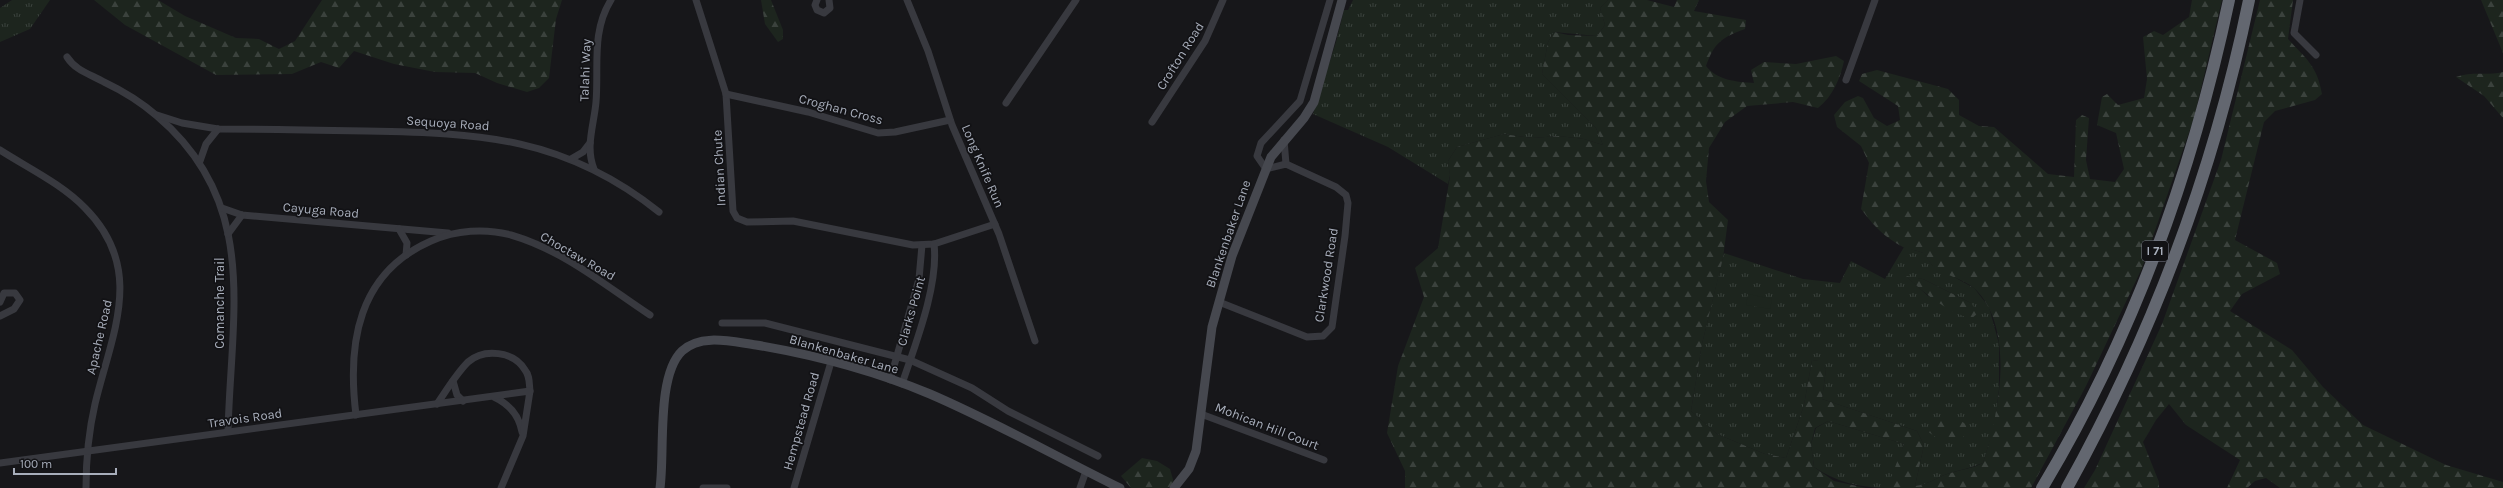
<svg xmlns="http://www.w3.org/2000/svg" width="2503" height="488" font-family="Karla,sans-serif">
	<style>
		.grass { fill: url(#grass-tufts); fill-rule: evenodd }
		.forest { fill: url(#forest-firs) }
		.pitch { fill: #1d251e }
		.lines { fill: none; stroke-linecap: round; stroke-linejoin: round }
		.street { stroke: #38393f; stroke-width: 7 }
		.secondary { stroke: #46484f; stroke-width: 9 }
		.highway { stroke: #636770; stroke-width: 12 }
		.labels { text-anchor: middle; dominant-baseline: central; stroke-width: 3.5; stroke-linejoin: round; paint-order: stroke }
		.shield { fill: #121215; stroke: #7b7f89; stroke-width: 1 }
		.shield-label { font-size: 12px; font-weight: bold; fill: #a8aebb }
		.street-label { font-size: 13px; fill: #a8aebb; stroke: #121215 }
	</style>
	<defs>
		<pattern id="grass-tufts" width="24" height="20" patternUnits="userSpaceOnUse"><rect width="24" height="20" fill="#1d251e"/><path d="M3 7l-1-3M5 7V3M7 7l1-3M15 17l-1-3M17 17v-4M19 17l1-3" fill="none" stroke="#3b423d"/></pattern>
		<pattern id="forest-firs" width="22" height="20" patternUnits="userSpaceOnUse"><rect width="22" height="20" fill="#1d251e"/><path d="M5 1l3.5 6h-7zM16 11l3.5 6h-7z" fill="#3b423d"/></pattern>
	</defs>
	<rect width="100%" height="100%" fill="#17171a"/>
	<!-- grass -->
	<g class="grass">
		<path d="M12,0H50L30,29L0,42V8Z"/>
		<path d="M1353,0H1608L1600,8L1605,25L1597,36L1554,32L1548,42L1542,74L1596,128L1603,145L1584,139L1559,136L1532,138L1504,134L1457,147L1448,161L1450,175L1448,184L1388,147L1313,114L1336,42L1344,10H1348Z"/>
		<path d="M1904,247L1924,253L1932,265L1974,288L1989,307L1999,344V389L1995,424L1983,463C1971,468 1959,470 1947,474C1936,478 1927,485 1915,486L1924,445L1917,431L1822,399L1826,369L1819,361L1812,360L1804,405L1786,458L1765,454L1717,434L1691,411L1702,344L1724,253L1803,279L1840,283L1851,261L1885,279ZM1907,277L1923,279L1971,303L1928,296Z"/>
		<path d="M1828,421L1904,444L1889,488C1860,488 1836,482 1814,467L1811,444L1816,428Z"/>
	</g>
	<!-- forest -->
	<g class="forest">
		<path d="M94,0H158L185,16L236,38L259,39L279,49L295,41L322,0H562L556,19L549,78L539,88L527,92L497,83L475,73L435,72L394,64L354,51L339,68L321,62L292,74L216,75L125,25Z"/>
		<path d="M761,0H771L783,30V39L778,42L765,24Z"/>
		<path d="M1608,0H1647L1674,7L1677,0H1699L1694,11L1746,20L1745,29C1722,37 1714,43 1706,66C1717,80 1736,82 1754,83L1751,70L1764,62L1796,64L1836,56L1844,61C1840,79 1833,96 1818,108L1793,102L1747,106L1725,122L1709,148L1706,181L1709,202L1728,220L1723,258L1702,344L1691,411L1717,434L1765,454L1786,458L1804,405L1812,360L1820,361L1826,369L1822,399L1917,431L1924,445L1915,486C1927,485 1936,478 1947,474C1959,470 1971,469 1983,463C1999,414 2016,329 1975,289C1963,278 1944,276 1932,265C1929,262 1927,256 1923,253C1917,250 1909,250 1903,247C1883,236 1874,226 1861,209L1869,163L1861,146L1837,127L1834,115L1845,102L1858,96L1863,98L1874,118L1887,126L1900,120L1898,106L1859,81L1862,74L1877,70L1948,89L1959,100V115L1979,126L1994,127L2048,174L2074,177L2076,120L2082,115L2089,118L2086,160L2090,179L2115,182L2124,169L2116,133L2097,125L2102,97L2107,94L2118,105L2144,98L2147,79L2143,37L2154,31L2163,35L2189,17L2192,0H2222L2194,118L2142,268L2086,386L2031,488H1887L1904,444L1828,421L1815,428L1811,444L1814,467L1834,481L1866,488H1405V471L1387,433L1398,366L1424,297L1415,268L1438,248L1450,176L1448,161L1457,147L1504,134L1532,138L1559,136L1584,139L1603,145L1596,128L1542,74L1548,42L1554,32L1568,35L1597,36L1605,25L1600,8Z"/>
		<path d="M2260,0H2293L2288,39C2306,59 2317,65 2322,94L2315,100L2275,111L2264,122L2235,240L2277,263L2280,274L2242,294L2230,311L2292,350L2323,387L2363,425L2446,465L2503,482V488H2280L2266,478L2255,481L2247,488H2227L2240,460L2186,425L2169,404L2156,420L2143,442L2159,482V488H2084L2095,470L2162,324L2221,160Z"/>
		<path d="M2481,0H2503V53Z"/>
		<path d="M2503,72V118L2484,96L2456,77C2471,71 2487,76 2503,72Z"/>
		<path d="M1906,276L1923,279L1971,303L1978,313L1971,319C1945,310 1926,295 1906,276Z"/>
		<path d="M1955,418L1966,424L1967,432L1960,441L1937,438L1927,431L1931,422Z"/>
		<path d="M1142,458L1157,461L1170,469L1174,483L1168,488H1131L1121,476Z"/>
	</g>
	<!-- pitch -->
	<path class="pitch" d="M1748,294L1772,299L1770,309L1746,305Z"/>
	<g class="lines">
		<!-- street -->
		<g class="street">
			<path d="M696,0L726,94L733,211L737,218L747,222L793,221L913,245L934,244L995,224"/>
			<path d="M817,0L815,5L817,10L824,13L830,8L829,0"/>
			<path d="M907,0L928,51L952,125L999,234L1035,341"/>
			<path d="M2300,0L2294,33L2316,55"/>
			<path d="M67,57C76,71 90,74 104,82C123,91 142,103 157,116C260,203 231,313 228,431"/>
			<path d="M1846,80L1875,0"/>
			<path d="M726,94L808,112L878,133L895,132L950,120"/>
			<path d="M1006,103L1076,0"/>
			<path d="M157,115L182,123L218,129C267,129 317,130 366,131C481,133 565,137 659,212"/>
			<path d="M1152,122L1205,41L1223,0"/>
			<path d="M1284,140L1286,164"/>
			<path d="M0,150C28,168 62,184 85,208C146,269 112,333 95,404C89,430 86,461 86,488"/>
			<path d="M571,159L583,152L590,143"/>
			<path d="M200,161L206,144L218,129"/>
			<path d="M594,169C585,147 594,125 596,102C599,67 591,32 611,0"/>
			<path d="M222,208L242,215L448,233"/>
			<path d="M399,229L407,243L406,255"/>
			<path d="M228,234L242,215"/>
			<path d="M0,302L4,293H15L20,300L14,309L0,316"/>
			<path d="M1219,302L1307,337L1323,336L1332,327L1345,236L1348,203L1346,195L1336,187L1286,164L1266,169L1257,156L1261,143L1300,101L1330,0"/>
			<path d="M722,323H765L910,360L972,388L1008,411L1098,456"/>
			<path d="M890,380L919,279L922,245"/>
			<path d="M453,381L457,395L463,401"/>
			<path d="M902,384C915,345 939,285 934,244"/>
			<path d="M494,397C509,404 519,415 522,432"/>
			<path d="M437,404C446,391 456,374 468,362C484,348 514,351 525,370C530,376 529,383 530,391"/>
			<path d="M1201,414L1324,460"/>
			<path d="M356,415C347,343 358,273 431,241C456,230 485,228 511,235C563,250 606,286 650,315"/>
			<path d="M0,463L530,391L523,436L501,488"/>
			<path d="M703,488H727"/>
			<path d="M794,488L831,362"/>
			<path d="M1080,488L1086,471"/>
		</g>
		<!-- secondary -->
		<g class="secondary">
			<path d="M660,488C665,453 656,376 682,351C701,333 733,342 756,345C815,355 875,371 930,394C995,422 1057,457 1120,488"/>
			<path d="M1174,488L1189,469L1196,451L1212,327L1232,256L1271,157L1304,118L1314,102L1342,0"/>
		</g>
		<!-- highway -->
		<g class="highway">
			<path d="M2042,488C2132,338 2193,170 2229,0"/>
			<path d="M2067,488C2152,335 2214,171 2249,0"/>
		</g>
	</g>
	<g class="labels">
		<!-- shield labels -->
		<rect class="shield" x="2142" y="241" width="26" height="20" rx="3"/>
		<g class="shield-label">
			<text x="2155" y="251">I 71</text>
		</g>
		<!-- street labels -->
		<g class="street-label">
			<text transform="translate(1180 56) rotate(-58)">Crofton Road</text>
			<text transform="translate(585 70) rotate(-88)">Talahi Way</text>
			<text transform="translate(841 109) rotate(15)">Croghan Cross</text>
			<text transform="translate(448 123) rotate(4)">Sequoya Road</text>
			<text transform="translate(983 166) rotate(67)">Long Knife Run</text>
			<text transform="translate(719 168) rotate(-93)">Indian Chute</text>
			<text transform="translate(321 210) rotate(5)">Cayuga Road</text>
			<text transform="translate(1228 234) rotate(-71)">Blankenbaker Lane</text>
			<text transform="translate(578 256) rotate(30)">Choctaw Road</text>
			<text transform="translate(1326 275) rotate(-81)">Clarkwood Road</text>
			<text transform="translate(219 303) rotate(-90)">Comanche Trail</text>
			<text transform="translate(911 311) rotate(-74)">Clarks Point</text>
			<text transform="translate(99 337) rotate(-77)">Apache Road</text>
			<text transform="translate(844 354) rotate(16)">Blankenbaker Lane</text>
			<text transform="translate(245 418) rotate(-8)">Travois Road</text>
			<text transform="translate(801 421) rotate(-74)">Hempstead Road</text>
			<text transform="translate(1267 426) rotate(21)">Mohican Hill Court</text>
		</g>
	</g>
	<!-- scale -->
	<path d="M14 468v6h102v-6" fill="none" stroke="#a8aebb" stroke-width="2"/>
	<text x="20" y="468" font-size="12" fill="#a8aebb" stroke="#121215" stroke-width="3" paint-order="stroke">100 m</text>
</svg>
